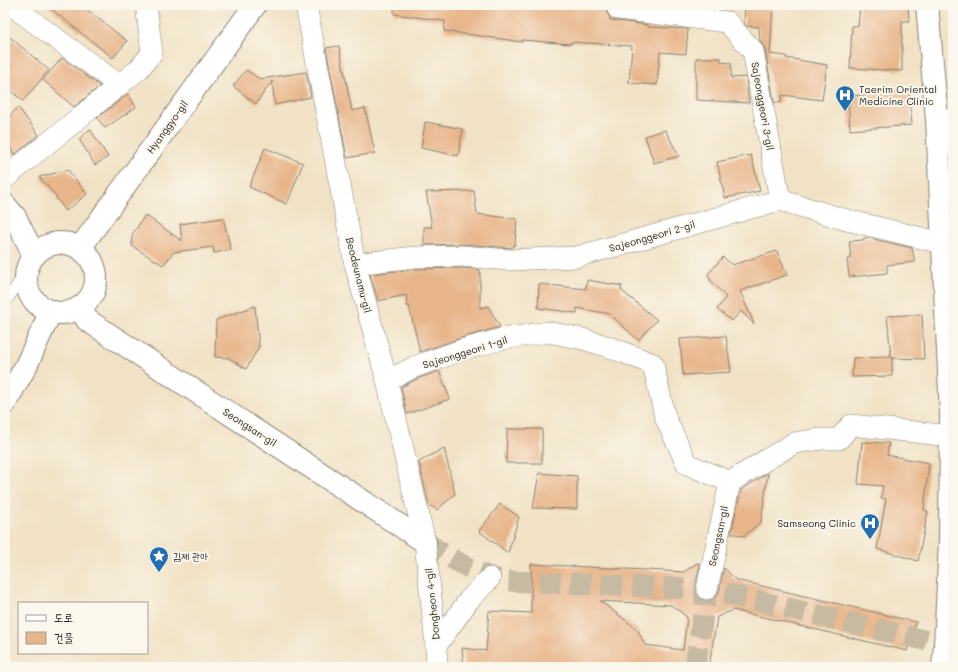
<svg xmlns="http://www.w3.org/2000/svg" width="958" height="672" font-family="Mali,'Poor Story',sans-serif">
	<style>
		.building { fill: #e8b58a; fill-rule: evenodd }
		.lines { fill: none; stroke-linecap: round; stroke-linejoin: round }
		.minor-tunnel { stroke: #c6baa3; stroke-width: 21; stroke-dasharray: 21 10; stroke-linecap: butt }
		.service-casing { stroke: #867f70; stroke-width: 12 }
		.minor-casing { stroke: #867f70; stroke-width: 22 }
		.tertiary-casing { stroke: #867f70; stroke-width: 24 }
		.secondary-casing { stroke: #867f70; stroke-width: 24 }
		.service { stroke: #fff; stroke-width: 11 }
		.minor { stroke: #fff; stroke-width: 21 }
		.tertiary { stroke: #fff; stroke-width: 22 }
		.secondary { stroke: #fff; stroke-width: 22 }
		.labels { text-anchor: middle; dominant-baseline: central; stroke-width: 4; stroke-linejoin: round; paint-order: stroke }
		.poi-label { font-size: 10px; fill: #1c1c1c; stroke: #fbf7ec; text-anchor: start }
		.street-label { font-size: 10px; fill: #1c1c1c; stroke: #fbf7ec }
	</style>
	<rect width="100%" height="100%" fill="#fbf7ec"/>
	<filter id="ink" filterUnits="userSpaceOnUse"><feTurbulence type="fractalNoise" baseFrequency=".025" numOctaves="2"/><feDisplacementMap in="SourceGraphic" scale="8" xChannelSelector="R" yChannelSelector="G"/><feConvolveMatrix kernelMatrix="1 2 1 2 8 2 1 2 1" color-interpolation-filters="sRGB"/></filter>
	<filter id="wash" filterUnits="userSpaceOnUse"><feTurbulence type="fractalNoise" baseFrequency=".012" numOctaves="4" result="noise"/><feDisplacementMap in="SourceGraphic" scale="16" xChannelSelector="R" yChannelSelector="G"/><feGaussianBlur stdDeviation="0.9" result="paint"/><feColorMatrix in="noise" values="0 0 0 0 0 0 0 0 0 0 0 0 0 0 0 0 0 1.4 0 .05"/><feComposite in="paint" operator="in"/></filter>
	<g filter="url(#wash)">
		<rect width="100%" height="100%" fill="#f1e2c5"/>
		<g id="blocks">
			<!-- building -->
			<g class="building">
				<path d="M46,5H81L127,41L113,58Z"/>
				<path d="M394,5H607V12L610,18V20L648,25V27L688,29L686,54L660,52L657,85L629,83L632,46L571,42V44L522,40V42L444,31L445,21L394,14Z"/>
				<path d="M745,5H773L770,54L786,56V58L827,65L822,100L782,95L781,103L774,102L765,49L760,41L759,27L747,26L744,23Z"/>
				<path d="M860,5H908L909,21H902V71L850,68L852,26H858Z"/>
				<path d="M5,33L49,70L23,101L5,86Z"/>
				<path d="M339,46L352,111L365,108L375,153L347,158L326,48Z"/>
				<path d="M62,58L100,86L74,107L43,80Z"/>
				<path d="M696,58H721V62L731,63V78L746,77L749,103L696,100Z"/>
				<path d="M246,70L260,79L306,72L311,97L275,105L272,81L256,104L233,86Z"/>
				<path d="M909,92L912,125L850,130L848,96Z"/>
				<path d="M128,94L136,107L105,128L97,118Z"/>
				<path d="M18,107L39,135L14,155L5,138V122Z"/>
				<path d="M425,122L463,129L458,156L421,148Z"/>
				<path d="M90,129L108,157L95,165L79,139Z"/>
				<path d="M665,130L679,156L654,163L645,136Z"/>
				<path d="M265,148L303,163L287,204L249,187Z"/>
				<path d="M751,155L760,191L725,198L717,162Z"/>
				<path d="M68,170L87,194L66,211L56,198L57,197L39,177Z"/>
				<path d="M474,191L477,214L517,219L515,244L512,248L463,244L424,245V227H432L426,192Z"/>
				<path d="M145,215L182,241L180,224L223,218L231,250L214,253L213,247L174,252L163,265L132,246V235Z"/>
				<path d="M864,238H869L912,248L915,262L887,265V273L849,277L847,259H851L849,241L863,240Z"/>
				<path d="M777,251L787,275L740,291L754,324L741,311L732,321L717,309L726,297L711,281L708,274L723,257L732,265Z"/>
				<path d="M463,268L480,270V308L488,306L500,327L461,338L420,352L409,306H407L406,295L378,301L370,274L416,269Z"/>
				<path d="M587,280L622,286L621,290L657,320L638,340L610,314L577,308V313L538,308L539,284L586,289Z"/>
				<path d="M255,306L259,347L246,369L229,358L215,357L216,320Z"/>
				<path d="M922,314L924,359L892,358V376L852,377L853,358L891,357L887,316Z"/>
				<path d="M726,336L731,372L683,375L680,339Z"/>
				<path d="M439,371L450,399L407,414L401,387L419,378Z"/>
				<path d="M507,429H542V463H506Z"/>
				<path d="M862,442L889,443L887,455L929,463L924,510L928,511L918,561L877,549L886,499L881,498L883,486L858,484Z"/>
				<path d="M444,448L455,494L437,510L429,505L419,462Z"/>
				<path d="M539,473L577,476V509L533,508Z"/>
				<path d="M768,473L761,522L744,536L731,533L741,490Z"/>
				<path d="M500,504L519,517L508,553L479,531Z"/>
				<path d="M697,563L700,564L695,586L696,592L699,598L704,601L710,600L716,597L719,592L724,568L736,580L916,622L907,651L733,610L717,617L709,667H464L462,648L486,651L489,611L531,613V564L684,572ZM600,601L671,605L687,617L683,650L645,645L637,629Z"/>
			</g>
		</g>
	</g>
	<g filter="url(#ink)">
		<use href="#blocks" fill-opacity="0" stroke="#867f70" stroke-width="1"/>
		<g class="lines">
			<!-- minor-tunnel -->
			<g class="minor-tunnel">
				<path d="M425,542C451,558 475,575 506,581L707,589L945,645"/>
				<path d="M695,667L707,589"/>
			</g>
			<!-- service casing -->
			<g class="service-casing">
				<path id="service" d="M5,302L26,273"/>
			</g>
			<!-- minor casing -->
			<g class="minor-casing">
				<g id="minor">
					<path d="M11,5L119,85"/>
					<path d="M306,5L355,264L387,381L425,542L436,646L437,667"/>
					<path d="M619,5L618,9L727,22L753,51L780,200"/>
					<path d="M937,120H953"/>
					<path d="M5,178L139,69L152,53L146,5"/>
					<path d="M355,264L415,257L463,256L509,260L576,257L780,200L843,219L942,243"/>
					<path d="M387,381L414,367L465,349L502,339L548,332L583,339L612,348L653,364L665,417L687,464L730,482"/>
					<path d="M730,482L794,443L821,439H839L851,425L950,436"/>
					<path d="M707,589L730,482"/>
					<path d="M436,646L469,600L490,578"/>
				</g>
			</g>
			<!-- tertiary casing -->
			<g class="tertiary-casing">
				<g id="tertiary">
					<path d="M5,205L15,217L34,255"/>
					<circle cx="61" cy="278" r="35"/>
					<path d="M80,248L255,5"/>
					<path d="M80,307L87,320L425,542"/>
					<path d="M5,403L26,366L51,311"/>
				</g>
			</g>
			<!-- secondary casing -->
			<g class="secondary-casing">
				<path id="secondary" d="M927,5L937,120L951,414L950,541L945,645L943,667"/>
			</g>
			<!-- service -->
			<use href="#service" class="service"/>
			<!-- minor -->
			<use href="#minor" class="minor"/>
			<!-- tertiary -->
			<use href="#tertiary" class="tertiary"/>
			<!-- secondary -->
			<use href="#secondary" class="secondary"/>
		</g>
	</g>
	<!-- icons -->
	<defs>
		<g id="hospital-pin" transform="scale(1)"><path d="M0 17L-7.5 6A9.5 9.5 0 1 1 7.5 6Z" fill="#1f6fb2" stroke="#fbf7ec"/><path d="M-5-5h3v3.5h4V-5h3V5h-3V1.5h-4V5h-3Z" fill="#fff"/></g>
		<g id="sight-pin" transform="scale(1)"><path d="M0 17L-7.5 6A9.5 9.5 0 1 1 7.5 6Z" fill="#1f6fb2" stroke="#fbf7ec"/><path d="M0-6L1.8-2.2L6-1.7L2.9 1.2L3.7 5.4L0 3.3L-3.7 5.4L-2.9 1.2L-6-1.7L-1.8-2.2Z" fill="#fff"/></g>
	</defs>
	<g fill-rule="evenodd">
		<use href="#hospital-pin" x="845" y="95"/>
		<use href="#hospital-pin" x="870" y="523"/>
		<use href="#sight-pin" x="159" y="556"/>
	</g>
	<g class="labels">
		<!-- poi labels -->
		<g class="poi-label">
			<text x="859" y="89">Taerim Oriental<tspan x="859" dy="12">Medicine Clinic</tspan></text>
			<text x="856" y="523" text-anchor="end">Samseong Clinic</text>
			<text x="173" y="556">김제 관아</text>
		</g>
		<!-- street labels -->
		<g class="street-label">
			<text transform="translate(763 106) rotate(80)">Sajeonggeori 3-gil</text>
			<text transform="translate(167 127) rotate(-54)">Hyanggyo-gil</text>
			<text transform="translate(652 236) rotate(-16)">Sajeonggeori 2-gil</text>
			<text transform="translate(359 275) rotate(76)">Beodeunamu-gil</text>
			<text transform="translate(465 352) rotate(-17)">Sajeonggeori 1-gil</text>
			<text transform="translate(250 427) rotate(33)">Seongsan-gil</text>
			<text transform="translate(718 536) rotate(-78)">Seongsan-gil</text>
			<text transform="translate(432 604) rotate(-96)">Dongheon 4-gil</text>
		</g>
	</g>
	<!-- margin -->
	<rect width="958" height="672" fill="none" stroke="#fbf7ec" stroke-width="20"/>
	<!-- legend -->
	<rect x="18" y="602" width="130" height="52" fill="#fbf7ec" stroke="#a29f99"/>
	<rect x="26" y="615" width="20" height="6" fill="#ffffff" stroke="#a29f99"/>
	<text x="54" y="622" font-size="12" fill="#1c1c1c">도로</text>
	<rect x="26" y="632" width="20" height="12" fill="#e8b58a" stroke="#a29f99"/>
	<text x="54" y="642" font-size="12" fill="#1c1c1c">건물</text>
</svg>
